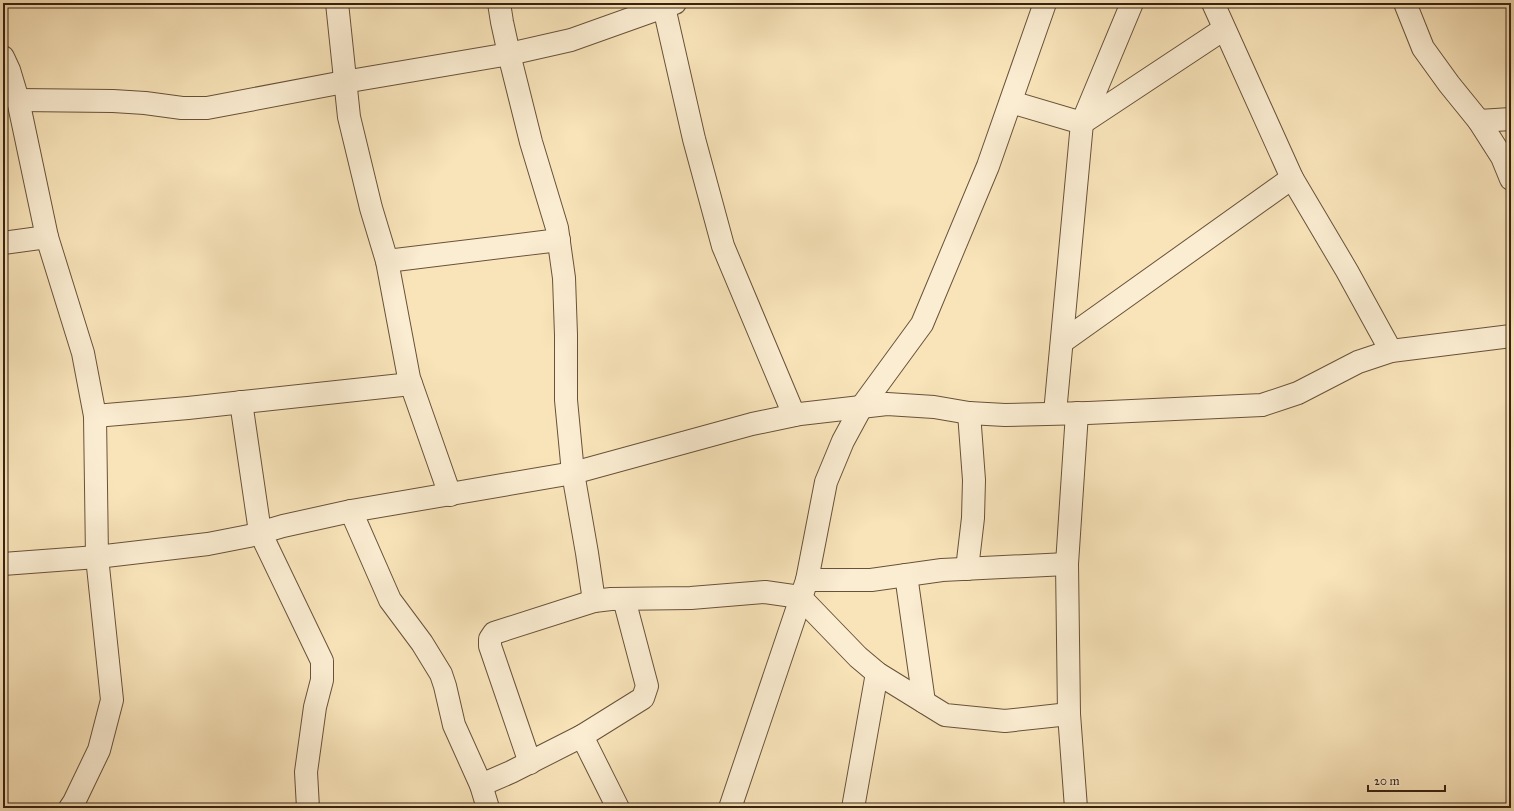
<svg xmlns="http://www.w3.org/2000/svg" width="1514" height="811" font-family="'IM FELL Great Primer',serif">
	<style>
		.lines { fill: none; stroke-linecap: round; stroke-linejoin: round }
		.minor-casing { stroke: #68523a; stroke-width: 24 }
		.minor { stroke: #fbedd2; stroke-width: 22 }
	</style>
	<rect width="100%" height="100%" fill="#f9e4ba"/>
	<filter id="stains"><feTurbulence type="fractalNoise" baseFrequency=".005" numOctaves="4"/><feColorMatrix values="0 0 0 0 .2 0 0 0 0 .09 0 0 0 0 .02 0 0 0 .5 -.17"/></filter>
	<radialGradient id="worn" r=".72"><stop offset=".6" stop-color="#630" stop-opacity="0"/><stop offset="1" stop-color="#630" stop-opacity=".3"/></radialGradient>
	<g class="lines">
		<!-- minor casing -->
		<g class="minor-casing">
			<g id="minor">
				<path d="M337,3L349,117L371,208L387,261L409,378L450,495"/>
				<path d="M499,3L502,22L509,54L531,142L557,228L564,278L566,335V400L573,473L587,553L594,601"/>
				<path d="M1213,3L1292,178L1347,271L1391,351"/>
				<path d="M1405,3L1423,48L1449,84L1479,121L1502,157L1511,179"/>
				<path d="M664,7L694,139L723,246L794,415"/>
				<path d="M3,57L9,70L18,100L47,237L83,353L95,416L97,557L112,700L99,750L74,802L70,808"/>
				<path d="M18,100L113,101L145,103L182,108H207L344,82L509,54L571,40L675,3"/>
				<path d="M1011,102L1082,123L1224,29"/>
				<path d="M1479,121L1511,119"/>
				<path d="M3,243L47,237"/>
				<path d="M387,261L559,240"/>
				<path d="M1062,342L1292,178"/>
				<path d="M241,402L260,532L322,661V680L315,707L306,772L308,808"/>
				<path d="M1055,413L1082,123L1132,3"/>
				<path d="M95,416L188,408L411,384"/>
				<path d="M351,511L390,600L422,643L441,674L445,686L454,725L481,785L488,808"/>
				<path d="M3,564L97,557L208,544L249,536L283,526L351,511L573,473L752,424L800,414L887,404L934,407L969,413L1005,415L1088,413L1262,405L1298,393L1358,362L1391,351L1511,336"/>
				<path d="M967,569L973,518L974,480L969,413"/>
				<path d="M906,575L924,702"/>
				<path d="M807,580H871L942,570L1067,564"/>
				<path d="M582,736L618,808"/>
				<path d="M530,763L490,646V639L494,633L594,601L611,599L691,598L765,592L800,597L858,657L877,673L945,715L1005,721L1069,714"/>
				<path d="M481,785L511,772L582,736L643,698L647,686L624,599"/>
				<path d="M730,808L807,580L826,482L843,441L862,406L922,324L988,166L1045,3"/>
				<path d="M853,808L877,673"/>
				<path d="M1076,808L1069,714L1067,564L1077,413"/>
			</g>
		</g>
		<!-- minor -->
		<use href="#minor" class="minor"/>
	</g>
	<!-- margin -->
	<rect width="1514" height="811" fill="none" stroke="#f9e4ba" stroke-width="16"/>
	<rect x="4" y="4" width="1506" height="803" fill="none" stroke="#382210" stroke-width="2"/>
	<rect x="8" y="8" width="1498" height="795" fill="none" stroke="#382210"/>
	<!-- scale -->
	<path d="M1368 785v6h77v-6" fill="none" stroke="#382210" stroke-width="2"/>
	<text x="1374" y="785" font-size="12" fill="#382210" stroke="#fbedd2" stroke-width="3" paint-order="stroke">20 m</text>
	<rect width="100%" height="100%" filter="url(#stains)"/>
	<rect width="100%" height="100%" fill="url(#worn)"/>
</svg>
